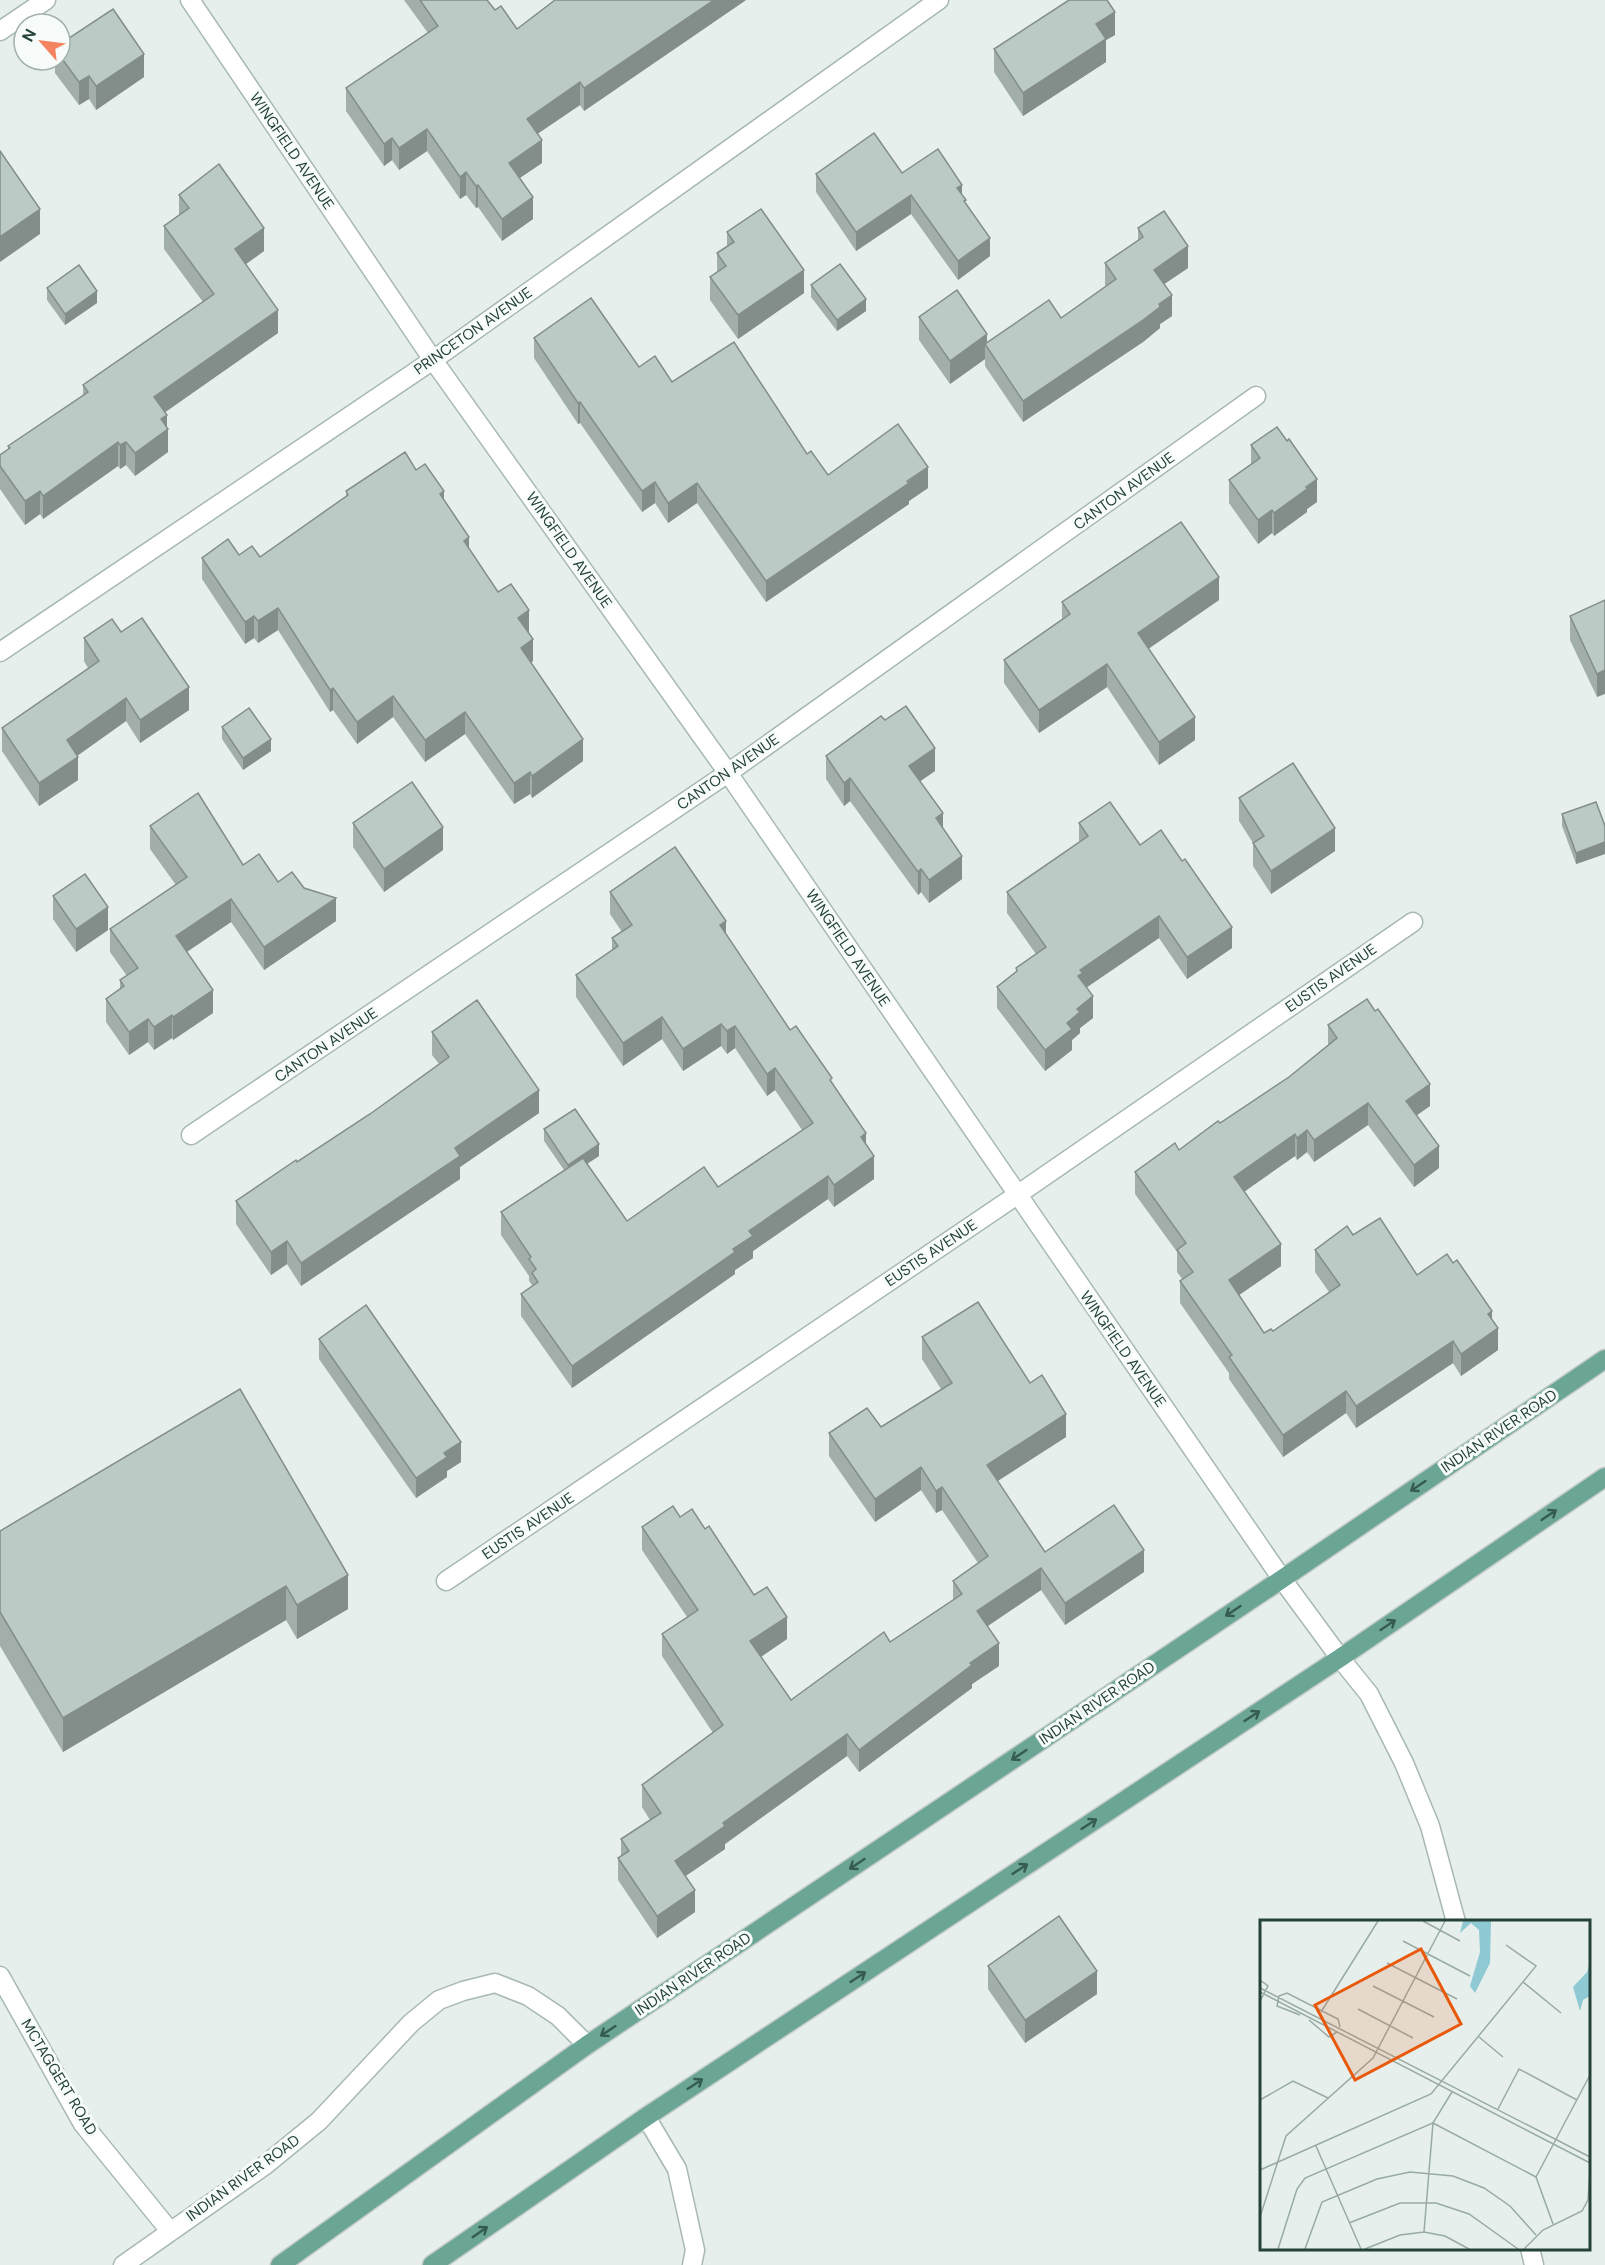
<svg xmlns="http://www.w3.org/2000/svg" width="1605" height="2265" font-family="'DM Sans',sans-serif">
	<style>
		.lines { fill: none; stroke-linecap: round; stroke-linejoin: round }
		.minor-casing { stroke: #a8b8b2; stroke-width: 21 }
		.primary-casing { stroke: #c2cac8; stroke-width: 21 }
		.minor { stroke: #fff; stroke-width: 18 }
		.primary { stroke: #6aa596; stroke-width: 18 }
		.wall { fill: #a1aea9 }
		.shaded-wall { fill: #838d89 }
		.building { fill: #bbcac4; stroke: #838d89; stroke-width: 1.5 }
		.oneway { stroke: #365b51 }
		.labels { text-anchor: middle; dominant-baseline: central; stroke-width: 6; stroke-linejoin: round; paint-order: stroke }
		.street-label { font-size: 15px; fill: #24423a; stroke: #f7fbf9 }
		.inset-road { fill: none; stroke: #98aaa4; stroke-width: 1.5 }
		.view { fill: #e8590c; fill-opacity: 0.15; stroke: #e8590c; stroke-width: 3 }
		.inset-edge { fill: none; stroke: #24423a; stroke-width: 3 }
	</style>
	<rect width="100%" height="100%" fill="#e6efeb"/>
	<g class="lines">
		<!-- minor casing -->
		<g class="minor-casing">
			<g id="minor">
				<path d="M190,0L433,360L728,773L1282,1579L1340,1658L1369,1694L1404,1763L1430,1826L1456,1922"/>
				<path d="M0,31L46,0"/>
				<path d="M0,652L433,360L939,0"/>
				<path d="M191,1135L728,773L1256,396"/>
				<path d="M446,1581L1017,1195L1413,922"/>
				<path d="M0,1976L83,2124L170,2231"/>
				<path d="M646,2117L677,2169L695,2250L692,2265"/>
				<path d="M1530,2248L1534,2265"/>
				<path d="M123,2265L264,2166L319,2121L411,2023L439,2000L463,1991L495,1983L528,1996L558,2016L587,2045"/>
			</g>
		</g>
		<!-- primary casing -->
		<g class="primary-casing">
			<g id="primary">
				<path d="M280,2265L587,2045L1282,1579L1605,1359"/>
				<path d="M432,2265L646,2117L1340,1658L1605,1477"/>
			</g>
		</g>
		<!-- minor -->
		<use href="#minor" class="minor"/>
		<!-- primary -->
		<use href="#primary" class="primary"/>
	</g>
	<!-- wall -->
	<g class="wall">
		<path d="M404,0H487L495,10L517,29L746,0L584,111L580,105L537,134L542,163L520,178L533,219L502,241L478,207L476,208L466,195L460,199L427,151L399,170L392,160L384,166L346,111V88L428,33Z"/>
		<path d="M1115,35L1106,40V62L1023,116L994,72V49Z"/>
		<path d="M63,42L144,77L96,110L89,99L79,105L55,73V60H60V47L63,45Z"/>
		<path d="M902,173L962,195L990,256L958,280L911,214L856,251L816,192V174Z"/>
		<path d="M179,195L264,251L246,264L278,333L165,412L168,452L135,476L126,465L120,469L118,466L43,519L40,514L25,525L0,489V455L8,449V446L83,396V385L203,302L164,249V226L179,216Z"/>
		<path d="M1138,228L1188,268L1164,284L1172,316L1160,324V328L1143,342L1023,422L985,366V359L950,384L919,340V317L987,343L1061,318L1106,286L1105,285V263L1138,241Z"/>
		<path d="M727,232L804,293L738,339L710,300V277L717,272V253L727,246Z"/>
		<path d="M811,285L866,311L837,331L811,297Z"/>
		<path d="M47,288L97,303L65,325L47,300Z"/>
		<path d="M534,338L639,367L672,382L807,454L828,475L928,488L909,501V504L766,602L697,503L668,523L655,503L642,512L580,423L578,424L534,358Z"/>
		<path d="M1251,445L1317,502L1307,509V512L1274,536L1272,533L1258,544L1229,503V480L1251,464Z"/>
		<path d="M416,470L444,501L469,548L498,592L529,632L533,661L531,663L583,761L532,798L530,794L514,804L465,734L425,762L393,717L357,744L333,710L330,712L278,630L258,643L254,638L245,644L202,579V558L239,555L260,557L346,497V491Z"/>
		<path d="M1219,600L1148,649L1195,740L1159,765L1107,687L1039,733L1004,683V660L1062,619V602Z"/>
		<path d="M1605,600L1597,697L1570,640V616Z"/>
		<path d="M121,632L189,710L140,743L126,721L77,756L78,780L39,806L2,751V728L88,668L84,661V638Z"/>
		<path d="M885,720L935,771L920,781L943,829L962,879L929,903L921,892L918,895L850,801L844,806L826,779V756Z"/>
		<path d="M222,727L271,751L243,770L222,739Z"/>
		<path d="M1239,798L1335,851L1271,894L1253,866V843L1239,821Z"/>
		<path d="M1562,814L1605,826V854L1576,864L1562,826Z"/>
		<path d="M353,823L443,850L384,892L353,847Z"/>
		<path d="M1079,823L1140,845L1232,948L1187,979L1159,938L1086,987L1093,1018L1080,1028V1033L1072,1040V1050L1045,1071L997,1008V987L1016,972V968L1036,954L1007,913V892L1079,842Z"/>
		<path d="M150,826L243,865L278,882L304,888L336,921L264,970L231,922L187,952L213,1013L173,1040L172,1038L154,1050L148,1042L129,1055L106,1022V999L120,989V980L127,976L110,952V929L176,885L150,849Z"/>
		<path d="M610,892L726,934L790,1030L832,1084L866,1144L874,1179L834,1207L828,1199L753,1251V1258L735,1270V1274L572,1388L521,1316V1294L532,1286V1285L529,1281V1276L501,1235V1212L564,1170L544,1141V1129L599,1156L587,1164L627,1221L718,1187L802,1130L775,1090L767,1096L735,1048L727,1054L721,1046L683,1071L662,1039L623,1066L576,997V975L612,950V938L622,932L610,914Z"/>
		<path d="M53,896L108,930L76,952L53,919Z"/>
		<path d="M1328,1025L1430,1106L1416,1115L1439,1168L1414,1187L1368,1125L1314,1162L1307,1152L1297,1160L1295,1156L1244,1191L1281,1266L1239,1295L1264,1333L1273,1331L1329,1292L1315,1272V1250L1353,1235L1492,1320L1498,1350L1461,1376L1453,1363L1356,1428L1346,1413L1283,1457L1229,1379V1373L1180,1303V1281L1183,1280L1177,1272V1252L1135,1194V1172L1179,1150L1289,1077L1328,1045Z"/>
		<path d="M432,1032L539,1113L460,1167V1179L301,1286L287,1264L271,1275L236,1224V1201L297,1162L370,1114L439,1064L432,1055Z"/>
		<path d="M922,1337L1030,1383L1066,1437L997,1481L1045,1552L1144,1572L1065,1625L1041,1590L988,1626L999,1666L972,1684V1688L859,1772L847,1756L725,1844V1849L686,1876L695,1912L657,1938L618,1880V1858L621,1856V1839L650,1820L642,1807V1785L713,1733L662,1656V1634L687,1617L642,1550V1527L680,1517L705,1529L787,1639L761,1657L791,1700L890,1642L953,1600V1581L978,1563L942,1510L936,1513L921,1490L875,1522L829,1456V1433L881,1427L941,1389L922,1359Z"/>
		<path d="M319,1339L461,1462L447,1471V1477L416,1498L319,1359Z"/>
		<path d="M240,1389L348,1609L297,1639L286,1620L63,1752L0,1646V1531Z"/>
		<path d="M988,1966L1097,1994L1025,2043L988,1989Z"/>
	</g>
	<!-- shaded-wall -->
	<g class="shaded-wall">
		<path d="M714,0H746L584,111V88Z"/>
		<path d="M1115,12V35L1106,40V62L1023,116V93L1096,24Z"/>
		<path d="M144,54V77L96,110V86Z"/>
		<path d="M89,76V99L79,105V82Z"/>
		<path d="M580,82V105L527,141V119Z"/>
		<path d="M427,129V151L399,170V148Z"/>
		<path d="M392,138V160L384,166V144Z"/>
		<path d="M542,140V163L509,185V163Z"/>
		<path d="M466,172V195L460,199V177Z"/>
		<path d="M478,185V207L476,208V186Z"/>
		<path d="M962,185V203L957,188Z"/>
		<path d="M911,195V214L856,251V232Z"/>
		<path d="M533,197V219L502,241V219Z"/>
		<path d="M40,209V234L0,262V237Z"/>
		<path d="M264,228V251L235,272V249Z"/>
		<path d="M990,238V256L958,280V261Z"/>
		<path d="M1188,246V268L1154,291V270Z"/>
		<path d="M804,270V293L738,339V315Z"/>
		<path d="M97,291V303L65,325V314Z"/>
		<path d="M1172,295V316L1160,324V328L1143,342L1023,422V401Z"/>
		<path d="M866,299V311L837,331V320Z"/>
		<path d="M278,310V333L154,420V397Z"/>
		<path d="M987,334V348L985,344V359L950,384V361Z"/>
		<path d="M580,402V423L578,424V403Z"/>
		<path d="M167,415V430L168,429V452L135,476V453L161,419Z"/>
		<path d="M118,442V466L43,519V496Z"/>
		<path d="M126,442V465L120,469V445Z"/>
		<path d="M928,467V488L909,501V504L766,602V581Z"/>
		<path d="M1317,479V502L1307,509V512L1274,536V513Z"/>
		<path d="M655,482V503L642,512V491Z"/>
		<path d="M697,483V503L668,523V503Z"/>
		<path d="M40,491V514L25,525V501Z"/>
		<path d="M444,491V513L440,494Z"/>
		<path d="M1272,510V533L1258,544V520Z"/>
		<path d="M469,537V559L464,541Z"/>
		<path d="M1219,577V600L1138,656V633Z"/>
		<path d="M278,608V630L258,643V621Z"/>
		<path d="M529,610V632L518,639V618Z"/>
		<path d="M254,616V638L245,644V622Z"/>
		<path d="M533,639V661L521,670V648Z"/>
		<path d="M1107,664V687L1039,733V710Z"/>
		<path d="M1605,670V694L1597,697V674Z"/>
		<path d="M189,687V710L140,743V720Z"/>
		<path d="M333,688V710L330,712V690Z"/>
		<path d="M393,696V717L357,744V722Z"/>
		<path d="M126,698V721L67,763V740Z"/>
		<path d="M465,712V734L425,762V740Z"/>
		<path d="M1195,717V740L1159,765V742Z"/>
		<path d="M271,739V751L243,770V758Z"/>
		<path d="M583,739V761L532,798V776Z"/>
		<path d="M935,748V771L909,789V766Z"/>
		<path d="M78,757V780L39,806V783Z"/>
		<path d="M530,772V794L514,804V783Z"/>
		<path d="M850,778V801L844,806V783Z"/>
		<path d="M943,813V836L936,818Z"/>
		<path d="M443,827V850L384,892V869Z"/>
		<path d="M1335,828V851L1271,894V871Z"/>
		<path d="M1605,842V854L1576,864V853Z"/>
		<path d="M962,856V879L929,903V880Z"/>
		<path d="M921,869V892L918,895V872Z"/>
		<path d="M336,898V921L264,970V947Z"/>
		<path d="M231,899V922L176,959V936Z"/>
		<path d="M108,907V930L76,952V929Z"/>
		<path d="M1159,916V938L1083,990L1078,976L1080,970Z"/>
		<path d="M726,921V943L720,925Z"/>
		<path d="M1232,927V948L1187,979V957Z"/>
		<path d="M213,990V1013L173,1040V1017Z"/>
		<path d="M1093,996V1018L1080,1028V1033L1072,1040V1050L1045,1071V1050L1067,1023L1077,1009Z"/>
		<path d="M172,1015V1038L154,1050V1027Z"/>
		<path d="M662,1017V1039L623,1066V1043Z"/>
		<path d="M148,1019V1042L129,1055V1032Z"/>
		<path d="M721,1024V1046L683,1071V1049Z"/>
		<path d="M735,1026V1048L727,1054V1031Z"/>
		<path d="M775,1068V1090L767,1096V1074Z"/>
		<path d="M1430,1084V1106L1406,1123V1101Z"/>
		<path d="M539,1090V1113L460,1167V1179L301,1286V1263L455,1148Z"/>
		<path d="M1368,1103V1125L1314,1162V1140Z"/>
		<path d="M1307,1130V1152L1297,1160V1138Z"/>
		<path d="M866,1133V1156L861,1137Z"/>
		<path d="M1295,1134V1156L1234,1199V1177Z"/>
		<path d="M599,1144V1156L568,1176V1165Z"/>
		<path d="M1439,1146V1168L1414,1187V1165Z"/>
		<path d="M874,1156V1179L834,1207V1185Z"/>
		<path d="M828,1176V1199L753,1251V1258L735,1270V1274L572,1388V1366L733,1249L749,1231Z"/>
		<path d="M287,1241V1264L271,1275V1252Z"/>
		<path d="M1281,1244V1266L1229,1302V1280Z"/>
		<path d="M1492,1311V1332L1498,1328V1350L1461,1376V1354L1488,1314Z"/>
		<path d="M1453,1341V1363L1356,1428V1406Z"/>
		<path d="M1346,1391V1413L1283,1457V1435Z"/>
		<path d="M1066,1414V1437L987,1488V1465Z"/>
		<path d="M461,1442V1462L447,1471V1477L416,1498V1478L444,1453Z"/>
		<path d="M921,1467V1490L875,1522V1499Z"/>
		<path d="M942,1487V1510L936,1513V1491Z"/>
		<path d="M1144,1550V1572L1065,1625V1603Z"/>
		<path d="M1041,1568V1590L977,1633V1611Z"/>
		<path d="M348,1575V1609L297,1639V1605Z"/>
		<path d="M286,1586V1620L63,1752V1718Z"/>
		<path d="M787,1617V1639L750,1664V1641Z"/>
		<path d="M999,1643V1666L972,1684V1688L859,1772V1750L970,1663Z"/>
		<path d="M847,1734V1756L725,1844V1849L675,1883V1861L723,1823Z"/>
		<path d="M695,1890V1912L657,1938V1916Z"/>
		<path d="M1097,1971V1994L1025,2043V2020Z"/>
	</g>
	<!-- building -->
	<g class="building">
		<path d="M420,0H487L495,10L501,6L517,29L555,0H714L584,88L580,82L527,119L542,140L509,163L533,197L502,219L478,185L476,186L466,172L460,177L427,129L399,148L392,138L384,144L346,88L438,26Z"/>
		<path d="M1069,0H1107L1115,12L1096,24L1106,39L1023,93L994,49Z"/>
		<path d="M113,9L144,54L96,86L89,76L79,82L60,56V47L64,43L63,42Z"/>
		<path d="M874,133L902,173L938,149L962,185L957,188L966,200L964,201L990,238L958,261L911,195L856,232L816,174Z"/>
		<path d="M0,151L40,209L0,237Z"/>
		<path d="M219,164L264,228L235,249L278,310L154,397L167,415L161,419L168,429L135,453L126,442L120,445L118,442L43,496L40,491L25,501L0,466V455L10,448L8,446L88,392L83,385L214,294L164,226L189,208L179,195Z"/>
		<path d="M761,209L804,270L738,315L710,277L726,266L717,253L734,242L727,232Z"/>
		<path d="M1164,211L1188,246L1154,270L1172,295L1159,304L1160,307L1143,320L1023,401L985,344L1049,300L1061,318L1116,279L1105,263L1143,237L1138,228Z"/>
		<path d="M840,264L866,299L837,320L811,285Z"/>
		<path d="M79,265L97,291L65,314L47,288Z"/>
		<path d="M957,290L987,334L950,361L919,317Z"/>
		<path d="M591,298L639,367L655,356L672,382L734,342L807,454L811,451L828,475L898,424L928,467L907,481L909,483L766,581L697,483L668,503L655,482L642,491L580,402L578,403L534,338Z"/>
		<path d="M1277,427L1287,441L1289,439L1317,479L1306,487L1307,489L1274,513L1272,510L1258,520L1229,480L1260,458L1251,445Z"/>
		<path d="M405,452L416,470L425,464L444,491L440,494L469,537L464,541L498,592L511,584L529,610L518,618L533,639L521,648L583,739L532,776L530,772L514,783L465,712L425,740L393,696L357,722L333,688L330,690L278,608L258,621L254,616L245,622L202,558L228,539L239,555L252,546L260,557L348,495L346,491Z"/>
		<path d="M1181,522L1219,577L1138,633L1195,717L1159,742L1107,664L1039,710L1004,660L1070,614L1062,602Z"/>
		<path d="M1605,600V670L1597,674L1570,616Z"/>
		<path d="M142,618L189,687L140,720L126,698L67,740L78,757L39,783L2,728L99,661L84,638L112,619L121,632Z"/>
		<path d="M906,706L935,748L909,766L943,813L936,818L962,856L929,880L921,869L918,872L850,778L844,783L826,756L881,716L885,720Z"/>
		<path d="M249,708L271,739L243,758L222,727Z"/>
		<path d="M1293,763L1335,828L1271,871L1253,843L1264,836L1239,798Z"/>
		<path d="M412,782L443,827L384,869L353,823Z"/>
		<path d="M198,793L243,865L259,854L278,882L292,872L304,888L336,898L264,947L231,899L176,936L213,990L173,1017L172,1015L154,1027L148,1019L129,1032L106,999L124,986L120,980L138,968L110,929L187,877L150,826Z"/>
		<path d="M1110,802L1140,845L1161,830L1182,861L1185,859L1232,927L1187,957L1159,916L1080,970L1083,973L1078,976L1093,996L1077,1009L1080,1012L1067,1023L1072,1029L1045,1050L997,987L1017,971L1016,968L1046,947L1007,892L1088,836L1079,823Z"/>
		<path d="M1596,802L1605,826V842L1576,853L1562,814Z"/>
		<path d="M675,847L726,921L720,925L790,1030L796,1026L832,1078L830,1080L866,1133L861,1137L874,1156L834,1185L828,1176L749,1231L753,1236L733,1249L735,1252L572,1366L521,1294L538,1282L532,1273L536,1269L529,1259L531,1257L501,1212L583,1158L627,1221L704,1167L718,1187L813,1123L775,1068L767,1074L735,1026L727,1031L721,1024L683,1049L662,1017L623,1043L576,975L618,946L612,938L632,925L610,892Z"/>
		<path d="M85,874L108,907L76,929L53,896Z"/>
		<path d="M1367,999L1375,1011L1378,1009L1430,1084L1406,1101L1439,1146L1414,1165L1368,1103L1314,1140L1307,1130L1297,1138L1295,1134L1234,1177L1281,1244L1229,1280L1264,1333L1271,1329L1273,1331L1340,1285L1315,1250L1347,1226L1353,1235L1380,1218L1417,1275L1447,1254L1453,1263L1457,1260L1492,1311L1488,1314L1498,1328L1461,1354L1453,1341L1356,1406L1346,1391L1283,1435L1229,1357L1232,1355L1180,1281L1193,1272L1177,1250L1186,1243L1135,1172L1175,1143L1179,1150L1218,1121L1220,1123L1289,1077L1337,1038L1328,1025Z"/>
		<path d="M477,1000L539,1090L455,1148L460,1156L301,1263L287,1241L271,1252L236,1201L296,1160L297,1162L370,1114L449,1057L432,1032Z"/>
		<path d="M575,1109L599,1144L568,1165L544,1129Z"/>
		<path d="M978,1302L1030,1383L1042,1375L1066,1414L987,1465L1045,1552L1114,1505L1144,1550L1065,1603L1041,1568L977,1611L999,1643L970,1663L972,1665L859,1750L847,1734L723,1823L725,1826L675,1861L695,1890L657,1916L618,1858L629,1851L621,1839L661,1813L642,1785L723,1725L662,1634L698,1610L642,1527L673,1506L680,1517L692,1509L705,1529L709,1526L754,1595L767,1587L787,1617L750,1641L791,1700L884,1632L890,1642L962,1594L953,1581L988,1556L942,1487L936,1491L921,1467L875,1499L829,1433L867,1408L881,1427L952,1383L922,1337Z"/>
		<path d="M366,1305L461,1442L444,1453L447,1457L416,1478L319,1339Z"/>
		<path d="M240,1389L348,1575L297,1605L286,1586L63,1718L0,1612V1531Z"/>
		<path d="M1059,1916L1097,1971L1025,2020L988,1966Z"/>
	</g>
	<!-- one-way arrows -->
	<defs><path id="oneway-shaft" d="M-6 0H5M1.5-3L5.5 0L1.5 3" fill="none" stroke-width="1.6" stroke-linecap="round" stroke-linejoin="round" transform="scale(1.5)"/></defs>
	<g class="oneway">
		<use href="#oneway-shaft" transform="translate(1418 1486) rotate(146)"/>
		<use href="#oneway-shaft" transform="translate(1549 1515) rotate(-34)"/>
		<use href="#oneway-shaft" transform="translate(1233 1611) rotate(146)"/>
		<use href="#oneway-shaft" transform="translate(1388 1625) rotate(-34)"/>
		<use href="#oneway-shaft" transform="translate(1252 1716) rotate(-33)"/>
		<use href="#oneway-shaft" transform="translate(1019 1755) rotate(146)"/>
		<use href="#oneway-shaft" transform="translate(1089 1824) rotate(-33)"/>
		<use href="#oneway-shaft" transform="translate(857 1864) rotate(146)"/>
		<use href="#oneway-shaft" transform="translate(1020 1869) rotate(-33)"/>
		<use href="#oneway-shaft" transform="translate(858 1977) rotate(-33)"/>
		<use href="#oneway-shaft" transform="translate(608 2031) rotate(146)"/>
		<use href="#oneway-shaft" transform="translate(695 2084) rotate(-33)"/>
		<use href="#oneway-shaft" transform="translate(480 2232) rotate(-35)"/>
	</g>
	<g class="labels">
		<!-- street labels -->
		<g class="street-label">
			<text transform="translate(292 151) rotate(56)">WINGFIELD AVENUE</text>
			<text transform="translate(473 331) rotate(-35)">PRINCETON AVENUE</text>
			<text transform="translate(1124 491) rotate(-36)">CANTON AVENUE</text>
			<text transform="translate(569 550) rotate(55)">WINGFIELD AVENUE</text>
			<text transform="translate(728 772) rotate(-35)">CANTON AVENUE</text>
			<text transform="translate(848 948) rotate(56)">WINGFIELD AVENUE</text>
			<text transform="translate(1331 978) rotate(-35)">EUSTIS AVENUE</text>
			<text transform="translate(326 1045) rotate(-34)">CANTON AVENUE</text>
			<text transform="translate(931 1253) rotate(-34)">EUSTIS AVENUE</text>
			<text transform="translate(1123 1349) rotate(55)">WINGFIELD AVENUE</text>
			<text transform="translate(1499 1431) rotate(-34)">INDIAN RIVER ROAD</text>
			<text transform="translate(528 1526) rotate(-34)">EUSTIS AVENUE</text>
			<text transform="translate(1097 1703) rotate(-34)">INDIAN RIVER ROAD</text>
			<text transform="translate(693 1974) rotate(-34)">INDIAN RIVER ROAD</text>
			<text transform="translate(59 2077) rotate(59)">MCTAGGERT ROAD</text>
			<text transform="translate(243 2178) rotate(-36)">INDIAN RIVER ROAD</text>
		</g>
	</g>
	<!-- overview -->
	<g transform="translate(1260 1920)">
		<rect width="330" height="330" fill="#e6efeb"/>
		<path d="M203,1H231L230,43L215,73L210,66L220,32L219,10L211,3L200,13ZM330,42V76L323,80L320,91L313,67L327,52Z" fill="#8ec9d4"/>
		<path class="inset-road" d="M163,1L200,21M143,21L210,56M127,43L197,79M0,60L8,66L0,81M263,62L301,93M113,66L174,97M0,68L330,237M0,72L330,243M98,89L153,118M61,92L118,1M40,95L17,86L19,76L27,73L78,99L80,107M49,100L69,117L77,112M219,117L243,137M0,180L33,161L68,178M238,189L259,149L317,180M56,226L101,329M0,250L171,174L276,46L246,25M0,297L26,216L113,138L185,1M89,303L140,283H176L209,294L258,329M293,304L276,257L330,155M164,312L173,203L276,257M18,329L37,269L45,258L173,203L192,172M45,329L62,282L117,259L150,252L193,256L224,268L250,286L276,315M105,329L140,315L164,312L185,316L209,329M264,329L283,310L322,291L328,280L330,250"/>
		<path class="view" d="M161,29L201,104L95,160L55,85Z"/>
		<rect width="330" height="330" class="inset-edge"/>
	</g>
	<!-- north arrow -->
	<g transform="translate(42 42) rotate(298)"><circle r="28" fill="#f7fbf9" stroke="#a3b1ad" stroke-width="1.5"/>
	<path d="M0-4.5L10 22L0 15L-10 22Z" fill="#f4845f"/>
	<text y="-9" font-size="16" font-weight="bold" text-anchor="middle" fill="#24423a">N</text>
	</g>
</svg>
